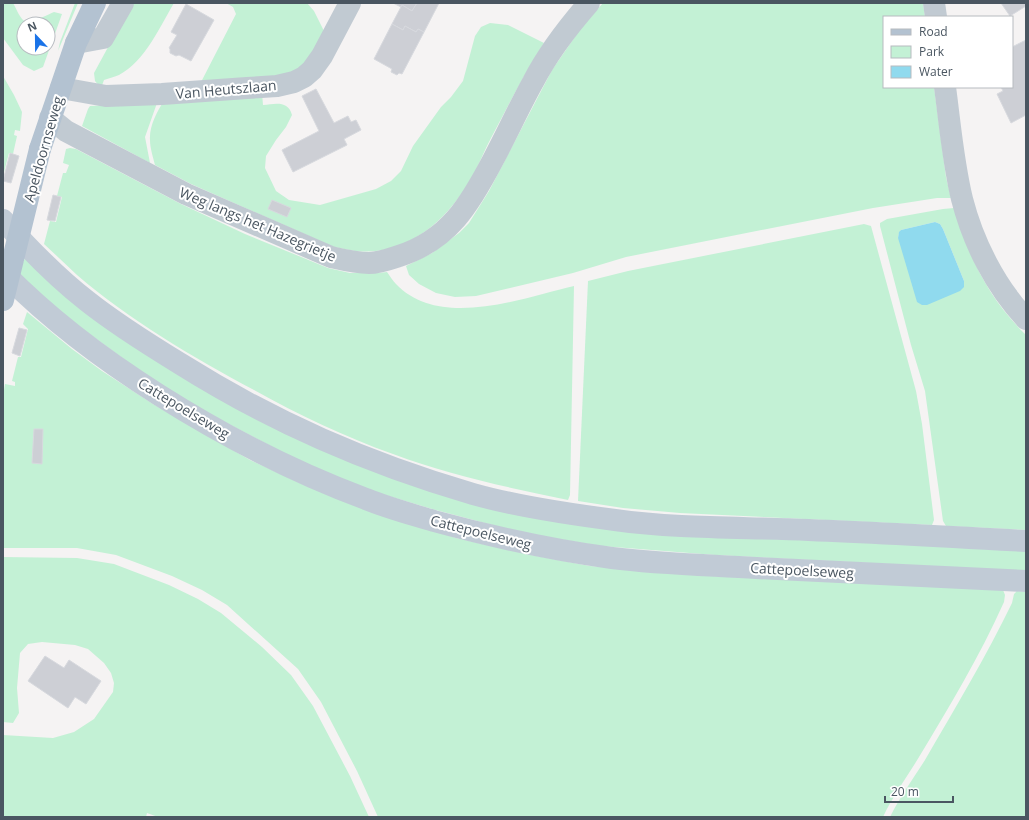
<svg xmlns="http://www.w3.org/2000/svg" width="1029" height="820" font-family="'Open Sans',sans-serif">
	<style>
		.green { fill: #c3f1d5; fill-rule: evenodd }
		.water { fill: #90daee }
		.building { fill: #cdcfd5; stroke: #d7d9de }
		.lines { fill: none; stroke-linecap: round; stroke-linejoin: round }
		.street { stroke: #c1cad2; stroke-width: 22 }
		.secondary { stroke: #c1cbd6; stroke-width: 22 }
		.primary { stroke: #b3c2d1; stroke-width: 22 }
		.primary-bridge { stroke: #b3c2d1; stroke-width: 22 }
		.labels { text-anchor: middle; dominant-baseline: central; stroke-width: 4; stroke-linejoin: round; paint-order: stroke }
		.street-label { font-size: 14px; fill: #4a5661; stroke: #fff }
	</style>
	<rect width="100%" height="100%" fill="#f5f3f3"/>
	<!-- green -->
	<g class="green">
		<path d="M3,3H13C16,8 19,16 23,20C29,25 47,15 54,12L62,14L43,67L34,71L23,65L3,38ZM24,24H48V48H24Z"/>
		<path d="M75,3H78L58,51L60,42Z"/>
		<path d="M132,3H174C159,28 146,60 119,75C115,77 109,78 104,80L101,88L95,81L94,73Z"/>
		<path d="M226,3H307L314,11L326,35L295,75L199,86L236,14L233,7Z"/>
		<path d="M603,3H923L925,17H884V87H934L946,177L951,198H937L873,208L626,257L573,273L476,296L455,297L436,293L419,284L409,275L406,266L432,253L459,233L469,223L489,191L552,70L581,28Z"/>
		<path d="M490,23L508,25L544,43C524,74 508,106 491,138C483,153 477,170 468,184C443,224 405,256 355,251C348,250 341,248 334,247L191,184L155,165C153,157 150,148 150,140C149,127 157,111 164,101L262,93L263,105C275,104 288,100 292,115L286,127L276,140L266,156L265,168L276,191L289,200L320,205L376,189L391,181L401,171L413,146L441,107L451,97L463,81L475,36L481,27Z"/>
		<path d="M3,76L14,95L22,112L20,131L15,130L14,135L17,136L13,154L9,153L3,176Z"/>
		<path d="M157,103L145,137L150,163L82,126L88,109L90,106Z"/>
		<path d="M70,148L76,149L181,204L245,234L328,268L350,273H378L387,272C390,276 393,281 396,284C440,330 522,298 574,286L570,495L568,500C509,488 450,475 393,454C345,437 299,415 254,390C194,358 128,319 77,275C66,265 55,254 44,244L50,221L56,222L62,197L57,196L63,173H66L69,165L63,163L66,149Z"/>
		<path d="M954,208C970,259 988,298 1026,335V530L946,526L943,521L925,391L911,345L880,226V223L887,219L943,209ZM935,222L940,224L943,229L964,281V287L898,238L899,233L901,230Z"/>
		<path d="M864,224L871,226L916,391L922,424L934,520L932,525L680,513L623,508L578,501L588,281L628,271Z"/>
		<path d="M26,256L147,352L476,501L1026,551V571L715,555L601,546L547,537L500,527L432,509L372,491L338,478L288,455L194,406L132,365L54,308L18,273Z"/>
		<path d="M27,312L72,349L102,371L153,404L250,460L302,484L456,538L531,555L590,566L714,576L1003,590L1005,595L1004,602C980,656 949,707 919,757C907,777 893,796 883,817H378L357,771L321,702L298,669L227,605L202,590L172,576L116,555L77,548H3V396L5,384L15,386V382L12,381L18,357H21L28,329L23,324Z"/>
		<path d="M3,557L77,558L114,564L169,585L198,599L221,613L262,647L291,675L313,706L350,776L369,817H158L147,813L146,817H3V735L53,738L74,732L94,719L113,692L114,683L111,673L104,663L88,649L75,645L42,642L28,644L20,653L17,688L19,713L13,723L3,722Z"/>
		<path d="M1017,591L1026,592V817H890C900,797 913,779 925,760C955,708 986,657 1012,603L1014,594Z"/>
	</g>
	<!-- water -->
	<path class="water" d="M935,222L940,224L943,229L964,281V287L960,291L927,305H922L917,302L898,238L899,232L901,230Z"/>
	<!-- building -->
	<g class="building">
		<path d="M393,3H417L412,11L402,5L401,7Z"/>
		<path d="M417,3H439L424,32L418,29L416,32L405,26L403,30L392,24L402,5L412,11Z"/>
		<path d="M1001,3H1026V6L1010,16Z"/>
		<path d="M186,4L214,20L191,61L179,55L176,56L170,53V49L169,48L177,35L171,32Z"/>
		<path d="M392,24L403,30L405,26L416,32L418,29L424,32L402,74L399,73L397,75L391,72L392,69L374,59Z"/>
		<path d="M1026,40V115L1011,123L997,94L1003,91L1001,87H1012V47Z"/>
		<path d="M316,89L334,123L348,116L351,122L356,120L361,130L344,139L347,145L293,172L282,150L319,131L302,96Z"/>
		<path d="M10,153L19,156L11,183L3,181Z"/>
		<path d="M53,195L61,197L55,221L47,220Z"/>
		<path d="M272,200L291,208L287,217L268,209Z"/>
		<path d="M19,328L27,330L20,356L12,353Z"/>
		<path d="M34,429H43L42,464L32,463Z"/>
		<path d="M45,656L64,668L69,660L101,681L86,704L75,697L68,708L28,681Z"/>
	</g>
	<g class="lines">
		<!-- street -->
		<g class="street">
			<path d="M934,3L936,17"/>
			<path d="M76,43L103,38L123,3"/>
			<path d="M945,87C950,124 953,162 962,199C973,242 995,286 1026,319"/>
			<path d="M61,88L106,96L162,94L247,88L277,86L294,82L304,77L312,70L322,56L350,3"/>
			<path d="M50,118L66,131L186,194L331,257C344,260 356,263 369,263C379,263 390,259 399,256C449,240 470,204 493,160C507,134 519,107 533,82C548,53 568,27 589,3"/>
		</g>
		<!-- secondary -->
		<g class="secondary">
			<path d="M3,220C29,249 56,277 87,301C116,324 148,344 179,363C273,422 367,463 473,494C519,507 568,514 615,520C679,529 745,527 809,530C882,533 954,537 1026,541"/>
			<path d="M3,272C50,320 102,359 159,395C224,436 293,472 366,499C388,508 411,514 434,521C493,537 552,550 612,558C660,564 708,565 756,568C846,572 936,576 1026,581"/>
		</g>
		<!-- primary -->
		<path class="primary" d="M40,149L76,43L95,3"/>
		<!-- primary-bridge -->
		<path class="primary-bridge" d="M3,300L40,149"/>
	</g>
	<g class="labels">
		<!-- street labels -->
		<g class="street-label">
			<text transform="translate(226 89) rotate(-5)">Van Heutszlaan</text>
			<text transform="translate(43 149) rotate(-74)">Apeldoornseweg</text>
			<text transform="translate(258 224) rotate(23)">Weg langs het Hazegrietje</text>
			<text transform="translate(184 408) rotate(31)">Cattepoelseweg</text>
			<text transform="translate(481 532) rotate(14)">Cattepoelseweg</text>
			<text transform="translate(802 570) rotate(3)">Cattepoelseweg</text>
		</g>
	</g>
	<!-- border -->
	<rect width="1029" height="820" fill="none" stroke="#4a5661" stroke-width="8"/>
	<!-- legend -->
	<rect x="883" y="16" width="130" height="72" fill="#ffffff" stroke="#b7bbc0"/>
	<rect x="891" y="29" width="20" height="6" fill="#b3c2d1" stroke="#b7bbc0"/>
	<text x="919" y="36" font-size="12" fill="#4a5661">Road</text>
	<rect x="891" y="46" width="20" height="12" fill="#c3f1d5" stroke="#b7bbc0"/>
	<text x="919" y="56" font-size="12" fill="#4a5661">Park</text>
	<rect x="891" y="66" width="20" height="12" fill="#90daee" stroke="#b7bbc0"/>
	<text x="919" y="76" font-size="12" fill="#4a5661">Water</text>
	<!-- north arrow -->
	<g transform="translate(36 36) rotate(338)"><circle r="19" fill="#ffffff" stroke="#b7bbc0"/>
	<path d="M0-3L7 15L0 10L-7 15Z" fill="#1a73e8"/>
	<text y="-6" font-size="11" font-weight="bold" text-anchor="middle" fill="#4a5661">N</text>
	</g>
	<!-- scale -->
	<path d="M885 796v6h68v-6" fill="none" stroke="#4a5661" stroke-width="2"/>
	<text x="891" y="796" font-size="12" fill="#4a5661" stroke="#ffffff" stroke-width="3" paint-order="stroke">20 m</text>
</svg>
